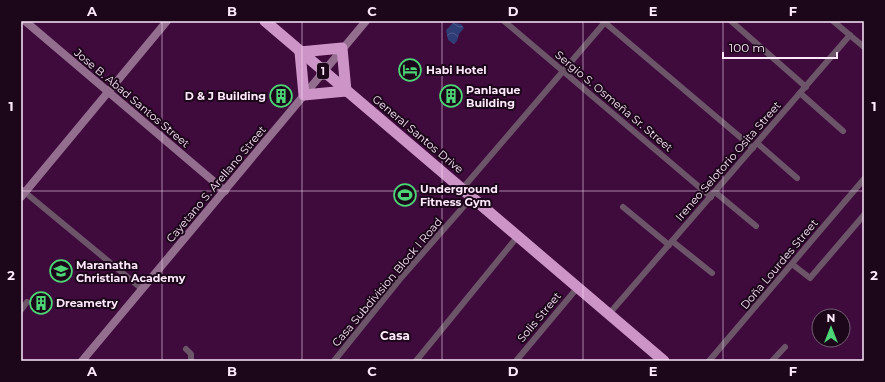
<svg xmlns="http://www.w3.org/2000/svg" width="885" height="382" font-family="Montserrat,sans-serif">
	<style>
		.water { fill: url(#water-waves) }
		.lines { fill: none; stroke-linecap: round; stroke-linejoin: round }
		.street { stroke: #6c5569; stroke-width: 6 }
		.secondary { stroke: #936e8f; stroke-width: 8 }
		.highway { stroke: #cd94c7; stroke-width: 11 }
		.grid { fill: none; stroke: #fde9fb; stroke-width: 1; stroke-opacity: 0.55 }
		.labels { text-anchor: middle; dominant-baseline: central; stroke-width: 4; stroke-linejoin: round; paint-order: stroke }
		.shield { fill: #1b061a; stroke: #b9a5b8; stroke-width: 1 }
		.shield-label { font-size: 10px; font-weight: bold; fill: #fde9fb }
		.poi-label { font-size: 11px; font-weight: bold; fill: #fde9fb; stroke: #1b061a; text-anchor: start }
		.street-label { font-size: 11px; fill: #fde9fb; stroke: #1b061a }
		.neighbourhood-label { font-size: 12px; font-weight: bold; fill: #fde9fb; stroke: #1b061a }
		.neatline { fill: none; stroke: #fde9fb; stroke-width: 1.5 }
		.grid-label { font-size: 13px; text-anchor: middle; font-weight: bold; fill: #fde9fb }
	</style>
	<defs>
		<pattern id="water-waves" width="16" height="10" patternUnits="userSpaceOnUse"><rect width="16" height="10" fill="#2e3d75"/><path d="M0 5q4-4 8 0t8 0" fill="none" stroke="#4d598a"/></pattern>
	</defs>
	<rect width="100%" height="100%" fill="#3f0b3d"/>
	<!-- water -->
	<path class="water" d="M453,23L461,24L464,28L459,34L457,41L454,44L448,40L446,30Z"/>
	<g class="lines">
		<!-- street -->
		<g class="street">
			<path d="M504,21L711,197"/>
			<path d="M603,21L753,148"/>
			<path d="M731,21L806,87"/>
			<path d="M833,21L864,47"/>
			<path d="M800,93L843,131"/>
			<path d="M757,143L797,178"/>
			<path d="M21,189L142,289"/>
			<path d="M462,189L606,21"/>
			<path d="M715,192L756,226"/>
			<path d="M623,207L669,245"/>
			<path d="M672,241L712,273"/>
			<path d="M792,264L810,278L864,215"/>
			<path d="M21,310L27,302"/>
			<path d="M609,314L850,35"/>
			<path d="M186,349L191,354V361"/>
			<path d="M334,361L400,279L472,197"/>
			<path d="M416,361L518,236"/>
			<path d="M516,361L578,287"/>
			<path d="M709,361L864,179"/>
			<path d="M772,361L785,347"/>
		</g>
		<!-- secondary -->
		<g class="secondary">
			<path d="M25,21L225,191"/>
			<path d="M21,197L167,21"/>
			<path d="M82,361L366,21"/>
		</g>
		<!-- highway -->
		<g class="highway">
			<path d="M265,21L664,361"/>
			<path d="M300,52L304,95L346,91"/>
			<path d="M300,52L342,48L346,91"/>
		</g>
	</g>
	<!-- grid -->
	<path class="grid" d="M162,21V361M302,21V361M442,21V361M583,21V361M723,21V361M21,191H864"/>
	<!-- icons -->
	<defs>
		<g id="hotel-ring" transform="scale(1.15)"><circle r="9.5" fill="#1b061a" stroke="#4dd676" stroke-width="1.5"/><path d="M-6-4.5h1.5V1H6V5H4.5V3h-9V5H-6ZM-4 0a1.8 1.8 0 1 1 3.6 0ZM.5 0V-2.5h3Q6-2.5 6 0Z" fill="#4dd676"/></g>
		<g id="building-ring" transform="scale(1.15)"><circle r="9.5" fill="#1b061a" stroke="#4dd676" stroke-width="1.5"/><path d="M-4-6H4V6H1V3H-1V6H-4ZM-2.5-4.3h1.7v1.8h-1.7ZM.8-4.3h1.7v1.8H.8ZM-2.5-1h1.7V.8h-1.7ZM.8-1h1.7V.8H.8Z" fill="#4dd676"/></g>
		<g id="stadium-ring" transform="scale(1.15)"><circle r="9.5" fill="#1b061a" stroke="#4dd676" stroke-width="1.5"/><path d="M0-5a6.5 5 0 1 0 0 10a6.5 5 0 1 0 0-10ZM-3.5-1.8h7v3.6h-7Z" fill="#4dd676"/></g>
		<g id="school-ring" transform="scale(1.15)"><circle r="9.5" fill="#1b061a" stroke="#4dd676" stroke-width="1.5"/><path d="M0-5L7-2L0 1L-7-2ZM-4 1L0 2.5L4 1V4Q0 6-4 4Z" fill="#4dd676"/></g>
	</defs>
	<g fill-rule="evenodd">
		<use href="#hotel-ring" x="410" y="70"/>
		<use href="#building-ring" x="281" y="96"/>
		<use href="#building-ring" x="451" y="96"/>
		<use href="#stadium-ring" x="405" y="195"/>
		<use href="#school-ring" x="61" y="271"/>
		<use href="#building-ring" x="41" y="303"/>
	</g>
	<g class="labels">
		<!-- shield labels -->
		<rect class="shield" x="317" y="63" width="12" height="16" rx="3"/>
		<g class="shield-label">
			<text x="323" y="71">1</text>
		</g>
		<!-- poi labels -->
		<g class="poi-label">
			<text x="426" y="70">Habi Hotel</text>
			<text x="466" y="90">Panlaque<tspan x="466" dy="13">Building</tspan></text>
			<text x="266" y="96" text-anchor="end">D &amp; J Building</text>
			<text x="420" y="189">Underground<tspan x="420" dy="13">Fitness Gym</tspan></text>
			<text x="76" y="265">Maranatha<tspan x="76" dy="13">Christian Academy</tspan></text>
			<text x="56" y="303">Dreametry</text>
		</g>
		<!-- street labels -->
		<g class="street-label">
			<text transform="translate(132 98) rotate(40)">Jose B. Abad Santos Street</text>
			<text transform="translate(614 101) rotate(40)">Sergio S. Osmeña Sr. Street</text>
			<text transform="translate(418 134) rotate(40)">General Santos Drive</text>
			<text transform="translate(728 161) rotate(-49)">Ireneo Selotorio Osita Street</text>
			<text transform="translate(216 184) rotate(-50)">Cayetano S. Arellano Street</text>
			<text transform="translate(779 264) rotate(-50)">Doña Lourdes Street</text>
			<text transform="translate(387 282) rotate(-50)">Casa Subdivision Block I Road</text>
			<text transform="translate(539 317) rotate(-50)">Solis Street</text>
		</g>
		<!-- neighbourhood labels -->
		<g class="neighbourhood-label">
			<text x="395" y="335">Casa</text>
		</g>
	</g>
	<!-- border -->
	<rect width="885" height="382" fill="none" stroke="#1b061a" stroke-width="44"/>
	<!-- north arrow -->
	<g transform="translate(831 328)"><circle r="19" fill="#1b061a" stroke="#756174"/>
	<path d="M0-3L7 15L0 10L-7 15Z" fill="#4dd676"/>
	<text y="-6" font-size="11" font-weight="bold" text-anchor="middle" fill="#fde9fb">N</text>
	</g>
	<!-- scale -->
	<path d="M723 52v6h114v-6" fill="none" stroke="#fde9fb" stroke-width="2"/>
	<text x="729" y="52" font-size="12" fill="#fde9fb" stroke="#1b061a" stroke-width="3" paint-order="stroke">100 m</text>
	<rect x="22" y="22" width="841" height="338" class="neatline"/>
	<g class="grid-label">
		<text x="92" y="16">A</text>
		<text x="232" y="16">B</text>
		<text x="372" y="16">C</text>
		<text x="513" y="16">D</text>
		<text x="653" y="16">E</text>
		<text x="793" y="16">F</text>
		<text x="11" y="111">1</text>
		<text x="874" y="111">1</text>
		<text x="11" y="280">2</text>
		<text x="874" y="280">2</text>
		<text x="92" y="376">A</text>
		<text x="232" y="376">B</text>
		<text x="372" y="376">C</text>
		<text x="513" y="376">D</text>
		<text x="653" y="376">E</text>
		<text x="793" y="376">F</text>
	</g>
</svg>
